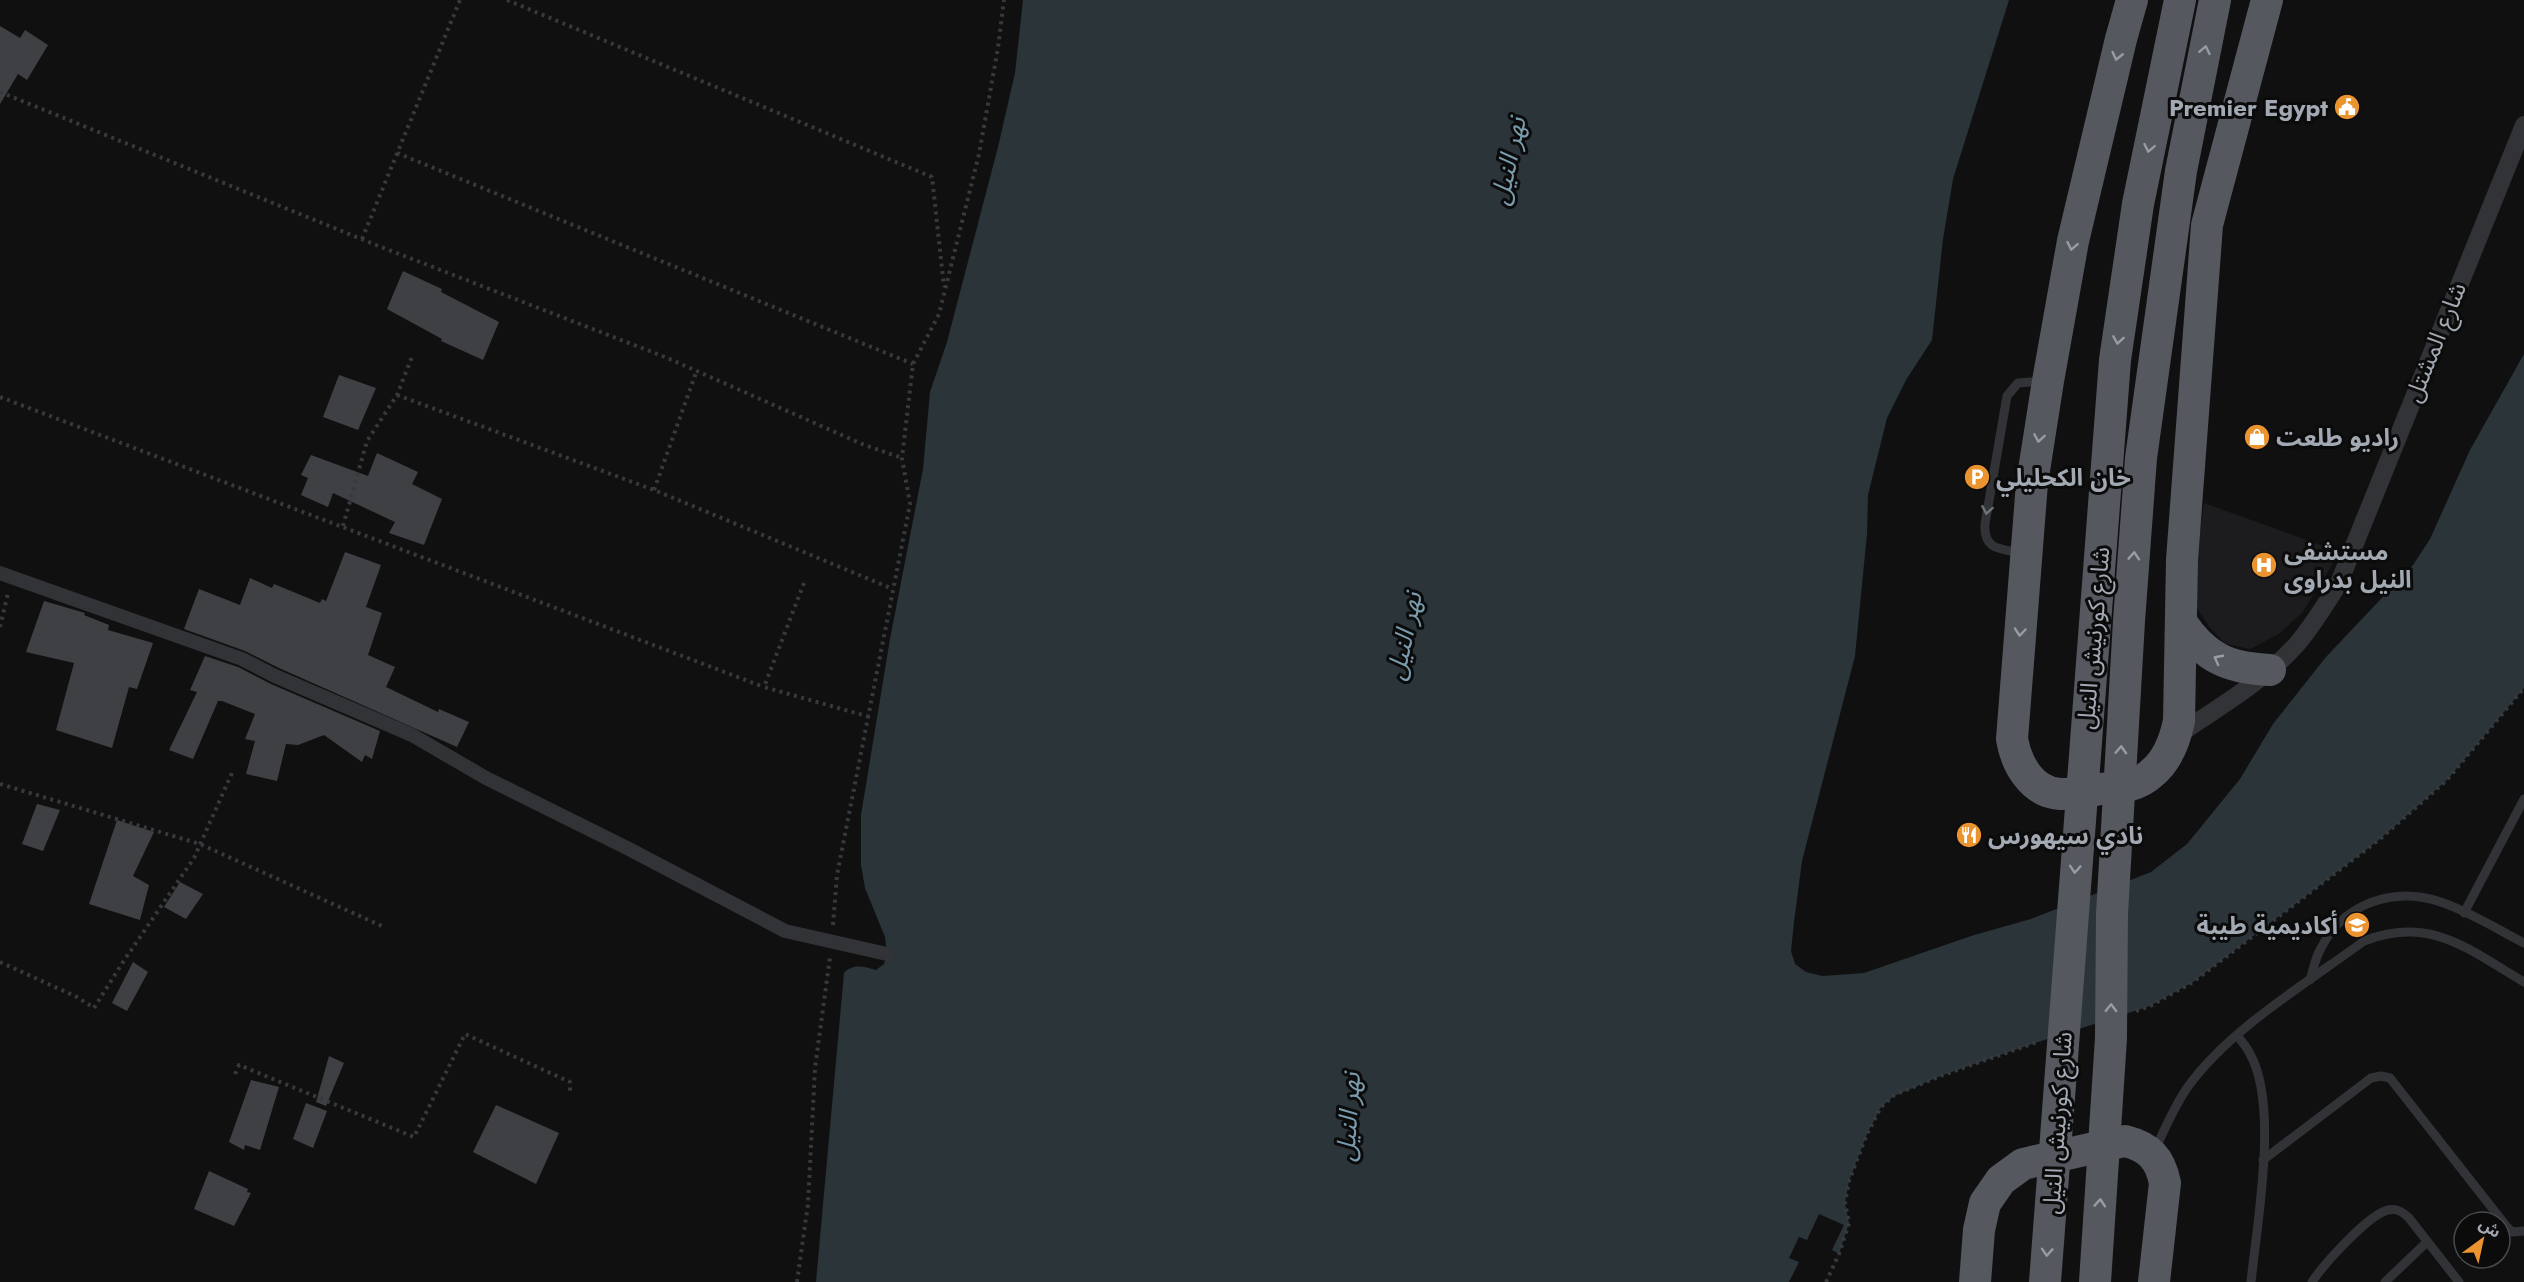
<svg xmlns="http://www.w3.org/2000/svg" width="2524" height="1282" font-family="Jost,'Noto Sans Arabic',sans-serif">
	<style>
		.built { fill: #1c1c1e }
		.water { fill: #2a3439 }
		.pier { fill: #101011 }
		.building { fill: #3f4044 }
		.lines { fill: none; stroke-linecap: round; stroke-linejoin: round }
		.path { stroke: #373a3d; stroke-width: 4; stroke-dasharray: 3 4.5; stroke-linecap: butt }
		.service { stroke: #313336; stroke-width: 9 }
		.pedestrian { stroke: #313336; stroke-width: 14 }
		.minor { stroke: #313336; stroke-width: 18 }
		.trunk { stroke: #55585e; stroke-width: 32 }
		.oneway { stroke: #969da5 }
		.oneway2 { stroke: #6f747a }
		.labels { text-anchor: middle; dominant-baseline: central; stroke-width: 6; stroke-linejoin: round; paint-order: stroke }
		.poi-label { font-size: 24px; font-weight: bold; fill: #a2a9b2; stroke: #0b0b0c; text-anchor: start }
		.street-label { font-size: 24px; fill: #a2a9b2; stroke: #0b0b0c }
		.water-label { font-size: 26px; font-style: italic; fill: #799bac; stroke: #0b0b0c }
	</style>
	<rect width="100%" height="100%" fill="#101011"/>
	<!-- built -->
	<path class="built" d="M2204,503L2340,552L2302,613L2279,634L2250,649L2226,644L2210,628L2195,605L2194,579Z"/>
	<!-- water -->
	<path class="water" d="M1023,0H2009L1953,179L1943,239L1932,340L1906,380L1887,418L1868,495L1867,534L1855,656L1802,861L1794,922L1791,951L1795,964L1806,972L1822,976L1864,973L1974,935L2031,919L2151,872L2187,844L2240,779L2273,724L2326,657L2413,565L2430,539L2470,450L2524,354V688L2447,780L2380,839L2193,982L2150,1006L2026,1046L1943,1075L1894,1096L1881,1107L1867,1134L1849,1181L1845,1203L1849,1223L1839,1254L1826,1282H816L844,973C854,963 864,967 876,970L884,964L887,954L885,937L865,888L861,865V815L890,639L923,469L930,392L947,342L998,147L1015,73Z"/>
	<!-- pier -->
	<path class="pier" d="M1819,1214L1844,1225L1832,1250L1839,1254L1826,1282H1789L1799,1262L1789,1258L1799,1237L1807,1240Z"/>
	<!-- building -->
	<g class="building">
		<path d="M0,26L20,38L25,30L48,45L27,80L18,74L0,104Z"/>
		<path d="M403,271L442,289L441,292L499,322L483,360L441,341L442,339L387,309Z"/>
		<path d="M339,375L376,388L358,430L323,417Z"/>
		<path d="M377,453L418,472L412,484L442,499L424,545L389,533L395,522L333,493L328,507L301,495L308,478L301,475L311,455L368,476Z"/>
		<path d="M345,552L381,565L366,607L382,613L368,655L395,667L386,687L438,712L439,709L469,722L457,747L279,668L245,651L184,629L199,589L240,605L250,578L272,588L274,584L320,603L322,599L326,601Z"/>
		<path d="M44,601L85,613L84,615L109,625L108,630L153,643L137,689L129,687L112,748L56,730L74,663L26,652Z"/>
		<path d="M205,656L238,667L271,684L380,731L372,759L365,755L362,762L324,735L298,745L286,744L277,781L246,774L255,741L245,739L255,714L222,701H218L193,759L169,750L197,692L190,690Z"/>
		<path d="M37,804L60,810L43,851L22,844Z"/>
		<path d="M117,820L154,832L133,876L149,885L140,920L89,904Z"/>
		<path d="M180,882L203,894L186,919L164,907Z"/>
		<path d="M133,962L148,972L127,1011L112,1003Z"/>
		<path d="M329,1056L344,1063L326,1106L316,1102Z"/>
		<path d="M251,1080L279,1087L260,1150L245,1145L244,1150L229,1142Z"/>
		<path d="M306,1103L327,1111L313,1148L293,1139Z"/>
		<path d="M496,1105L559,1133L536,1184L473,1152Z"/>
		<path d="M209,1171L248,1189L247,1192L251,1193L234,1226L194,1209Z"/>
	</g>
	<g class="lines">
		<!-- path -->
		<g class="path">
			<path d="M507,0L932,177L944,287"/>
			<path d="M0,92L376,245L665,357L862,444L902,458"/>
			<path d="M397,153L913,364"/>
			<path d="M362,239L460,0"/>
			<path d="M397,395L654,490L893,589"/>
			<path d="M0,397L764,687"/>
			<path d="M654,490L697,370"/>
			<path d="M343,526L367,441L397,395L413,354"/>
			<path d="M804,583L764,687L870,717"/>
			<path d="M0,627L8,593"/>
			<path d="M0,784L200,844L384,927"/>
			<path d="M833,925L837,875L910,504L902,458L913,364L939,314L979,154L998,48L1004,0"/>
			<path d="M0,962L77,997L94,1008L123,962L194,858L232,773"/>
			<path d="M2136,1011L2150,1006L2193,982L2380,839L2447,780L2524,688"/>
			<path d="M235,1074L239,1065L414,1137L465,1034L570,1082V1091"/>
			<path d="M797,1282L808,1204L815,1068L830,957"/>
			<path d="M1826,1282L1839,1254L1849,1223L1845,1203L1849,1181L1867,1134L1881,1107L1894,1095L1943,1075L2040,1041"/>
		</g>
		<!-- service -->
		<g class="service">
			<path d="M2023,553C2002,549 1983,551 1985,524L2007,396L2018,383L2043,381"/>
			<path d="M2464,913L2524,799"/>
			<path d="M2310,980C2313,971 2315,959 2320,950C2343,903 2393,886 2441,902C2470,912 2497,929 2524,943"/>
			<path d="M2237,1035C2241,1041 2247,1047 2250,1054C2279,1105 2257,1223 2251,1282"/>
			<path d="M2155,1150C2165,1128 2174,1107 2187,1088C2228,1030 2307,983 2364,941C2431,915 2469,950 2524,982"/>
			<path d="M2263,1160L2371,1078L2381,1076L2390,1078L2507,1227L2512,1232L2524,1231"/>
			<path d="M2312,1282C2323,1265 2369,1214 2388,1210C2397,1208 2403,1212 2409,1218L2459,1282"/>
			<path d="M2385,1282L2427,1242"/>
		</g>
		<!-- pedestrian -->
		<path class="pedestrian" d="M0,573L242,659L275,676L412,735L486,778L629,849L785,931L887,954"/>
		<!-- minor -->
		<path class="minor" d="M2175,737C2217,708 2263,682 2297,644C2313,625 2326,604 2339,583L2524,125"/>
		<!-- trunk -->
		<g class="trunk">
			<path d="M2132,0L2121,39L2073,241L2048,381L2032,483L2012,739C2016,763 2031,792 2060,794C2072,795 2088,791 2101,789C2120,787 2137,787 2152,773C2168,760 2175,740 2179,721L2182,560L2207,225L2267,0"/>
			<path d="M2181,622C2205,658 2228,668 2270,670"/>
			<path d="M1975,1282L1979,1230L1985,1203L2001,1180L2023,1164L2125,1141C2149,1147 2160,1158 2165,1183L2154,1282"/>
			<path d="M2045,1282L2115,360L2138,204L2180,0"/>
			<path d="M2095,1282L2111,1038L2112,914L2129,621L2141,458L2181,171L2215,0"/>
		</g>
	</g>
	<!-- one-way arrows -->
	<defs><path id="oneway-chevron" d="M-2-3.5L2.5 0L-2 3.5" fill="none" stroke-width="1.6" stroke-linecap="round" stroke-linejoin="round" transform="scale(1.5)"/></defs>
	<g class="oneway">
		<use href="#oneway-chevron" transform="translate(2205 50) rotate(-78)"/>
		<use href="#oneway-chevron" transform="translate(2117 56) rotate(103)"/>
		<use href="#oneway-chevron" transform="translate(2149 148) rotate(101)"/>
		<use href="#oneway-chevron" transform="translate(2072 246) rotate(101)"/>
		<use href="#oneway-chevron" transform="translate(2118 340) rotate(99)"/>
		<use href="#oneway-chevron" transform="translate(2039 438) rotate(99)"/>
		<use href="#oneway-chevron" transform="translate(2134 556) rotate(-86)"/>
		<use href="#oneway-chevron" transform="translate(2020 632) rotate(95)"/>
		<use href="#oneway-chevron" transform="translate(2218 659) rotate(-152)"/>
		<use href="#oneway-chevron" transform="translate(2121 750) rotate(-87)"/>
		<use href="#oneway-chevron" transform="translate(2075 869) rotate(94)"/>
		<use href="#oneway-chevron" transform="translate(2111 1008) rotate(-89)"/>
		<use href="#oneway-chevron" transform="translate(2100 1203) rotate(-86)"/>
		<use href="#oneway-chevron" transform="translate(2047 1252) rotate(94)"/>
	</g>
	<use class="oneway2" href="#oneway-chevron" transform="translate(1987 510) rotate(100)"/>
	<!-- icons -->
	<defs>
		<g id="civic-disc" transform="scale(1.35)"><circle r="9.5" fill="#ea932f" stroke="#0b0b0c"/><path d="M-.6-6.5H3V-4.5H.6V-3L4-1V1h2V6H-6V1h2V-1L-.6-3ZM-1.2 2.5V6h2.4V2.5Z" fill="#fff"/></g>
		<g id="shop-disc" transform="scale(1.35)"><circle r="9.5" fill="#ea932f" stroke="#0b0b0c"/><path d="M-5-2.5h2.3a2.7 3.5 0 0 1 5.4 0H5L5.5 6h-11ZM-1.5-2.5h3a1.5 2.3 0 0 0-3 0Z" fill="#fff"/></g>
		<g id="parking-disc" transform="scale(1.35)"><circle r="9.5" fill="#ea932f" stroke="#0b0b0c"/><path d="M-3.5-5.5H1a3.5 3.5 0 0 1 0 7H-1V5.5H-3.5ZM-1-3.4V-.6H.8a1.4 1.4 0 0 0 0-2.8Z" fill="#fff"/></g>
		<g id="hospital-disc" transform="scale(1.35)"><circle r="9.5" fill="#ea932f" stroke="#0b0b0c"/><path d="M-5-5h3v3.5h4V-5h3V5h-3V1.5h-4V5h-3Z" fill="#fff"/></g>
		<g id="restaurant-disc" transform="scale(1.35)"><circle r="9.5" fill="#ea932f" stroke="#0b0b0c"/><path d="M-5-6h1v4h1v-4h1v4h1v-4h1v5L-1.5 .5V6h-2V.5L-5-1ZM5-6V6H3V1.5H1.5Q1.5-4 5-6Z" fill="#fff"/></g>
		<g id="university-disc" transform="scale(1.35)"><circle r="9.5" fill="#ea932f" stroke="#0b0b0c"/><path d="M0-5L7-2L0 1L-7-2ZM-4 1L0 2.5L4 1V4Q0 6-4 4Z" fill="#fff"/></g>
	</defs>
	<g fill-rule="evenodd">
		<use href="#civic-disc" x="2347" y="107"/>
		<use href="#shop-disc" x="2257" y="437"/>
		<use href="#parking-disc" x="1977" y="477"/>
		<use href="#hospital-disc" x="2264" y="565"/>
		<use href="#restaurant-disc" x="1969" y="835"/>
		<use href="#university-disc" x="2357" y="925"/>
	</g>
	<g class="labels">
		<!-- poi labels -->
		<g class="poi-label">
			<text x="2328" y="107" text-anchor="end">Premier Egypt</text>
			<text x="2276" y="437">راديو طلعت</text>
			<text x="1996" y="477">خان الكحليلي</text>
			<text x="2284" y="551">مستشفى<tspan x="2284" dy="28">النيل بدراوى</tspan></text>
			<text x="1988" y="835">نادي سيهورس</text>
			<text x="2338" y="925" text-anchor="end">أكاديمية طيبة</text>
		</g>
		<!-- street labels -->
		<g class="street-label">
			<text transform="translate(2435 342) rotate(-68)">شارع المشتل</text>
			<text transform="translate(2093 638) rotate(-85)">شارع كورنيش النيل</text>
			<text transform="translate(2057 1123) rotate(-86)">شارع كورنيش النيل</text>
		</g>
		<!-- water labels -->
		<g class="water-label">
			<text transform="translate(1508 161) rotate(-78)">نهر النيل</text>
			<text transform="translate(1404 636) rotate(-78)">نهر النيل</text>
			<text transform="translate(1348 1117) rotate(-86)">نهر النيل</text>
		</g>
	</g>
	<!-- north arrow -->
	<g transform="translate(2482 1240) rotate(33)"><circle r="28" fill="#0b0b0c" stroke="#474a4e" stroke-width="1.5"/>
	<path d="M0-4.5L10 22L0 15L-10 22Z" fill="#ea932f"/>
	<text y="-9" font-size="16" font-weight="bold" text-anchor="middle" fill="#a2a9b2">ش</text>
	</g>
</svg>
